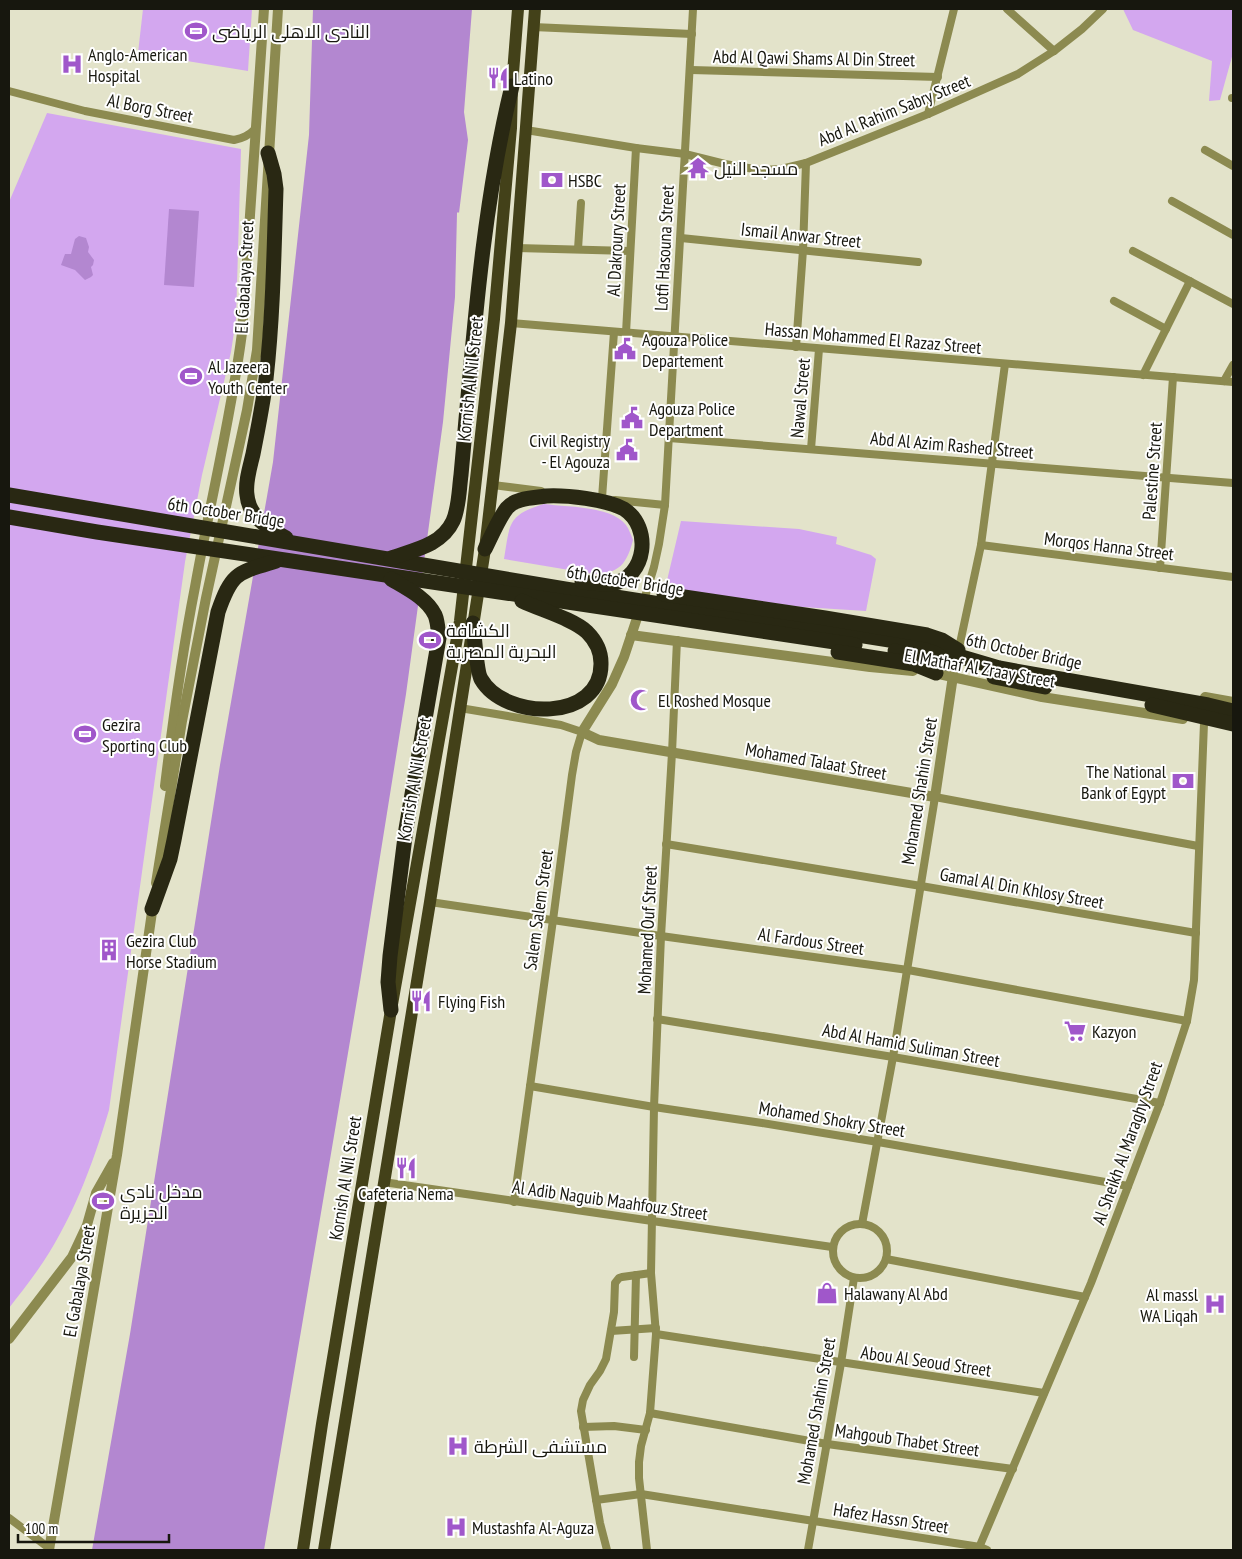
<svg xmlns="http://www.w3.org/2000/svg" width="1242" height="1559" font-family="'PT Sans Narrow',Cairo,sans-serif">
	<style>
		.green { fill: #d3a7ef }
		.water { fill: #b387d0 }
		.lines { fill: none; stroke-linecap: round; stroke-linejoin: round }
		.minor { stroke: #8c8a50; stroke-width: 8 }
		.tertiary { stroke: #8c8a50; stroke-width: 10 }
		.primary { stroke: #434119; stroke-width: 12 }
		.motorway { stroke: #292813; stroke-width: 15 }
		.labels { text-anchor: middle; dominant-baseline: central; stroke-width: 4; stroke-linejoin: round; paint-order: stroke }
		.poi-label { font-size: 18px; fill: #17170e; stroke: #fff; text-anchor: start }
		.street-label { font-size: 18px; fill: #17170e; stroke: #fff }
	</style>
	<rect width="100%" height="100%" fill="#e3e3ca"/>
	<!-- green -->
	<g class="green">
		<path d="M143,9H252L248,71L138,53Z"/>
		<path d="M1123,9H1233V53L1220,100L1209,101L1212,61L1133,30Z"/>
		<path d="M47,113L241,149L236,319L231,352L202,475L185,562L109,1110C92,1167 71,1223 37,1271C28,1284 18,1296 9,1308V202Z"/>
		<path d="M544,504C566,507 612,506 626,525C629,529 631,535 633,540C627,563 620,574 593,574L504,559C510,524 507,515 544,504Z"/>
		<path d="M681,521L799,529L837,537L836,544L871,555L876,559L866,611L802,607L665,589Z"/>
	</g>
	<!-- water -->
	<g class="water">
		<path d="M313,9H472L464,112L468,140L459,213L458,212L457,213L455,297L443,422L406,694L360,982L264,1550H92L130,1334L220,765L273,462L309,135Z"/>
		<path d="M169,209L199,211L194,287L164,285Z"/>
		<path d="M79,236L86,238L89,247L88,252L94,260L93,265L91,267L93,275L91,277L85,280L75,270L61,265L65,254H71L75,239Z"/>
	</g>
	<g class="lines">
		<!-- minor -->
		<g class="minor">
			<path d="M1007,9L1054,51"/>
			<path d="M533,27L692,34"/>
			<path d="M691,70L938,77"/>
			<path d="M9,91L85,111L234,140C243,138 248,136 255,129"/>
			<path d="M1232,98H1233"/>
			<path d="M928,114L954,9"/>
			<path d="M526,130L636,148L685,154L725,164L760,170L781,169L806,163L928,114L1018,74L1054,51L1082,29L1103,9"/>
			<path d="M1205,150L1233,166"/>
			<path d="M1172,201L1233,235"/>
			<path d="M681,238L918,262"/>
			<path d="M517,248L630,251"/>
			<path d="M578,249L581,203"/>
			<path d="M1133,251L1233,304"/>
			<path d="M1114,301L1166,329"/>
			<path d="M511,323L1233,382"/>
			<path d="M626,333L636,148"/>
			<path d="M796,347L803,250L806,163"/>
			<path d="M1143,375L1190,281"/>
			<path d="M1224,381L1233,365"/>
			<path d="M669,438L1233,483"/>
			<path d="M811,449L819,349"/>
			<path d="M493,485L541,491"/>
			<path d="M602,498L614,332"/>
			<path d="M615,500L665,505"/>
			<path d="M981,545L1233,577"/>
			<path d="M1160,568L1173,377"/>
			<path d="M645,597L654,567L659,544L665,505L693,9"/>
			<path d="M953,676L981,545L1005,364"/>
			<path d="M460,708L561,725L582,732L576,752L572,775L553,920L514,1202"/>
			<path d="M666,844L921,886L1196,933"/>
			<path d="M430,902L661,936L908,970L1187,1021"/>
			<path d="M657,1019L893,1057L1160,1103"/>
			<path d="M530,1086L654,1107L762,1123L878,1142L1128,1186"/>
			<path d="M383,1182L832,1247"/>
			<circle cx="860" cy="1251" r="27"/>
			<path d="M862,1224L893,1057L935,797L1198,846"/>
			<path d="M886,1259L1085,1297"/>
			<path d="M611,1331L656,1328"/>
			<path d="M656,1334L1044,1393"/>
			<path d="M634,1357L636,1275"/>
			<path d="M650,1413L827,1444L1013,1469"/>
			<path d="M583,1427L614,1426L646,1430"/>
			<path d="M596,1500L641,1494L980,1547L987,1550"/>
			<path d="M9,1518L49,1548"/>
			<path d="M607,1550L600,1523L581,1411L583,1400L590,1385L600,1371L606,1359L614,1312L615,1283L619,1278L622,1277L651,1273"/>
			<path d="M647,1550L639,1478V1462L641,1446L650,1413L656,1334L651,1273L654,1107L661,936L672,753L677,640"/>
			<path d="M808,1550L841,1363L854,1278"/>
			<path d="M978,1550L1091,1283L1160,1103L1187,1021L1194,980L1204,723"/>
		</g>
		<!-- tertiary -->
		<g class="tertiary">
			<path d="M640,609L624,657L612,684L582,732L599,740L935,797L953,676"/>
			<path d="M631,635L870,667L913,671"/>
			<path d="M930,672L1042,697L1183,719"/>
			<path d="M1205,697L1233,702"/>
			<path d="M165,786C173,719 182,653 195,587C210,502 231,418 242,333L264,9"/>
			<path d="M156,883L182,721L206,598L247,410L257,350L278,9"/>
			<path d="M9,1339L72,1257L87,1225L96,1193L113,1163"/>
			<path d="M49,1550L117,1155L153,905"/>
		</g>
		<!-- primary -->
		<g class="primary">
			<path d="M303,1550L322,1424L391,1010L460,621L494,319L511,128L512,86L518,9"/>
			<path d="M324,1550L430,902L485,549L511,323L535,9"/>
		</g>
		<!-- motorway -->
		<g class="motorway">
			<path d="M268,153L274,174L276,189C274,252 273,316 266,379C263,404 258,429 253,454C250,467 245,482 247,495C249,518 268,527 286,538"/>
			<path d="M9,495L565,589L921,645L999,668L1208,705L1233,711"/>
			<path d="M9,517L97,532L855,645"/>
			<path d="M485,549C491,537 499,518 507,508C515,498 533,498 546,496C566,495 606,499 624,509C652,527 647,577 612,584C602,585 592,583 582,582"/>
			<path d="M391,558C414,550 442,545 453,521C459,508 459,490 461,475C473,346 481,213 512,86"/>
			<path d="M664,594L825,618L927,635L942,640L958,650"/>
			<path d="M473,623C474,633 477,673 481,679C505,721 602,722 601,663C601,651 595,640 587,632C573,619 541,610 522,601"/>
			<path d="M895,651L946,663"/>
			<path d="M838,652L914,664L936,673"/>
			<path d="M994,677L1045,687"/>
			<path d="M1152,705L1233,724"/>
			<path d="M152,909L170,859L174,840L218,612C232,572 237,573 276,561"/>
			<path d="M391,1010L388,982L390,956L406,829L439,638C438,631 438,622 435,615C427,598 406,588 391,579"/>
		</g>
	</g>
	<!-- icons -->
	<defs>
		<g id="stadium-bare" transform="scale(1.725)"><path d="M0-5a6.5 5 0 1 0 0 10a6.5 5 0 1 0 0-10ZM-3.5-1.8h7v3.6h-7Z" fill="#a057ca" stroke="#fff" stroke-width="2.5" paint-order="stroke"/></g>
		<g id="hospital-bare" transform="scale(1.725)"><path d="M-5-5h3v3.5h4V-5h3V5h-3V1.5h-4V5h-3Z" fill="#a057ca" stroke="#fff" stroke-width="2.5" paint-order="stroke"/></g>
		<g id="restaurant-bare" transform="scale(1.725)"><path d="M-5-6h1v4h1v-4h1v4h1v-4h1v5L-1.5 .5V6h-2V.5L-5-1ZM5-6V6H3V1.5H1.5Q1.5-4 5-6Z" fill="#a057ca" stroke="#fff" stroke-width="2.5" paint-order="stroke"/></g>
		<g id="temple-bare" transform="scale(1.725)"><path d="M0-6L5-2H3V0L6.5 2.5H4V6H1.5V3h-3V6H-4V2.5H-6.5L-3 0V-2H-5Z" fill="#a057ca" stroke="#fff" stroke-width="2.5" paint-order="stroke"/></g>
		<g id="bank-bare" transform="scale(1.725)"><path d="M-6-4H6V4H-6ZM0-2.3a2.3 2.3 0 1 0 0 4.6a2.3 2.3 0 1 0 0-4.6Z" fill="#a057ca" stroke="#fff" stroke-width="2.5" paint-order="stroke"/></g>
		<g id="civic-bare" transform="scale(1.725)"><path d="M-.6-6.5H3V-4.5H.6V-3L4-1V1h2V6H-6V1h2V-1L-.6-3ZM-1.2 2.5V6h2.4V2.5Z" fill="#a057ca" stroke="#fff" stroke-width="2.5" paint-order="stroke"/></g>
		<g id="mosque-bare" transform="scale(1.725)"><path d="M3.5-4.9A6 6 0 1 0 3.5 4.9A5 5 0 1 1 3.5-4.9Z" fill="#a057ca" stroke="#fff" stroke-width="2.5" paint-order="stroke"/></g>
		<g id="building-bare" transform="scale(1.725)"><path d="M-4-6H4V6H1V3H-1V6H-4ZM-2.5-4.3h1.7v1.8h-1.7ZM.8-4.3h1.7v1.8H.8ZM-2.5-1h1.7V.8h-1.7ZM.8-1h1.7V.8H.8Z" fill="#a057ca" stroke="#fff" stroke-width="2.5" paint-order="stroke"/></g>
		<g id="supermarket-bare" transform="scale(1.725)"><path d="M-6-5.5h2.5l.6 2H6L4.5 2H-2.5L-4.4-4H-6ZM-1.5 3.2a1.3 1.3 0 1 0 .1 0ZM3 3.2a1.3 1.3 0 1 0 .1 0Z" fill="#a057ca" stroke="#fff" stroke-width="2.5" paint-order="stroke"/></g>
		<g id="shop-bare" transform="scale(1.725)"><path d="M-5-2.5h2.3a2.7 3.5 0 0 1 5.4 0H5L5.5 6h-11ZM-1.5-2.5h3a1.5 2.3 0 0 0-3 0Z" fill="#a057ca" stroke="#fff" stroke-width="2.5" paint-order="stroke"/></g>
	</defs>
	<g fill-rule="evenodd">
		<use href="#stadium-bare" x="196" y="31"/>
		<use href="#hospital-bare" x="72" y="64"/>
		<use href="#restaurant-bare" x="498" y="78"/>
		<use href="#temple-bare" x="698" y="168"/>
		<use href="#bank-bare" x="552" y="180"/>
		<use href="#civic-bare" x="625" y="349"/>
		<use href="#stadium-bare" x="191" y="376"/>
		<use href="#civic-bare" x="632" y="418"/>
		<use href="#civic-bare" x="627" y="450"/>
		<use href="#stadium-bare" x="430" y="640"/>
		<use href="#mosque-bare" x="641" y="700"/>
		<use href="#stadium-bare" x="85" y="734"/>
		<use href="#bank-bare" x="1183" y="781"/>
		<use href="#building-bare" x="109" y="950"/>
		<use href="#restaurant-bare" x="421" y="1001"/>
		<use href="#supermarket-bare" x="1075" y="1031"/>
		<use href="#restaurant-bare" x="406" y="1168"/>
		<use href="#stadium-bare" x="103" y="1201"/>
		<use href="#shop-bare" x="827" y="1293"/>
		<use href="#hospital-bare" x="1215" y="1304"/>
		<use href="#hospital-bare" x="458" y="1446"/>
		<use href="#hospital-bare" x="456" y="1527"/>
	</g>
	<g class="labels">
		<!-- poi labels -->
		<g class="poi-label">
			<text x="212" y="31">النادى الاهلى الرياضى</text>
			<text x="88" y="54">Anglo-American<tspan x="88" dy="21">Hospital</tspan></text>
			<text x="514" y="78">Latino</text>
			<text x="714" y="168">مسجد النيل</text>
			<text x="568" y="180">HSBC</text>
			<text x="642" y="339">Agouza Police<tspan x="642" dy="21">Departement</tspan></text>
			<text x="208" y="366">Al Jazeera<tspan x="208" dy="21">Youth Center</tspan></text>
			<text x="649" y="408">Agouza Police<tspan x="649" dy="21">Department</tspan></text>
			<text x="610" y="440" text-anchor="end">Civil Registry<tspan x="610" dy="21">- El Agouza</tspan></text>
			<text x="446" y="630">الكشافة<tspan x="446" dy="21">البحرية المصرية</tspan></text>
			<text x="658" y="700">El Roshed Mosque</text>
			<text x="102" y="724">Gezira<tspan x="102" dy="21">Sporting Club</tspan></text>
			<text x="1166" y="771" text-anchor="end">The National<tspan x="1166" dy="21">Bank of Egypt</tspan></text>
			<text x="126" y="940">Gezira Club<tspan x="126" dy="21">Horse Stadium</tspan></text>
			<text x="438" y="1001">Flying Fish</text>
			<text x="1092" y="1031">Kazyon</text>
			<text x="120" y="1191">مدخل نادى<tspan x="120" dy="21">الجزيرة</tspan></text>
			<text x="406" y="1193" text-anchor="middle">Cafeteria Nema</text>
			<text x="844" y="1293">Halawany Al Abd</text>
			<text x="1198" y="1294" text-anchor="end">Al massl<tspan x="1198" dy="21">WA Liqah</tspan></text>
			<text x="474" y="1446">مستشفى الشرطة</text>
			<text x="472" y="1527">Mustashfa Al-Aguza</text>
		</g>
		<!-- street labels -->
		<g class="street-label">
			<text transform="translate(814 58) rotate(1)">Abd Al Qawi Shams Al Din Street</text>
			<text transform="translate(150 108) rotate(11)">Al Borg Street</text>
			<text transform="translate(894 110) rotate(-22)">Abd Al Rahim Sabry Street</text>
			<text transform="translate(801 235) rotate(6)">Ismail Anwar Street</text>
			<text transform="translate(616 240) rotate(-87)">Al Dakroury Street</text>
			<text transform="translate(664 248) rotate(-87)">Lotfi Hasouna Street</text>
			<text transform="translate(244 277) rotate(-87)">El Gabalaya Street</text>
			<text transform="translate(873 338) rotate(5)">Hassan Mohammed El Razaz Street</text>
			<text transform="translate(470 379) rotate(-84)">Kornish Al Nil Street</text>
			<text transform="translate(800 398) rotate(-85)">Nawal Street</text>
			<text transform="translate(952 445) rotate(5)">Abd Al Azim Rashed Street</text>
			<text transform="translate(1152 471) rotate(-86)">Palestine Street</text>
			<text transform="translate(226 512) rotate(9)">6th October Bridge</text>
			<text transform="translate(1109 546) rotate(7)">Morqos Hanna Street</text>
			<text transform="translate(625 580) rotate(9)">6th October Bridge</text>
			<text transform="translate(1024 651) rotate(12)">6th October Bridge</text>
			<text transform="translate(980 668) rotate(10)">El Mathaf Al Zraay Street</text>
			<text transform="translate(816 761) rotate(10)">Mohamed Talaat Street</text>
			<text transform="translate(414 779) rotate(-80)">Kornish Al Nil Street</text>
			<text transform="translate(919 791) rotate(-81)">Mohamed Shahin Street</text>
			<text transform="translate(1022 888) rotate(10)">Gamal Al Din Khlosy Street</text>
			<text transform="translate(538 910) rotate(-82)">Salem Salem Street</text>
			<text transform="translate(647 930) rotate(-87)">Mohamed Ouf Street</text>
			<text transform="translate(811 941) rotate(8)">Al Fardous Street</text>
			<text transform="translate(911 1045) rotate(10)">Abd Al Hamid Suliman Street</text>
			<text transform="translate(832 1119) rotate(9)">Mohamed Shokry Street</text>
			<text transform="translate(1127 1143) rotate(-70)">Al Sheikh Al Maraghy Street</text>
			<text transform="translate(345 1178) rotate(-81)">Kornish Al Nil Street</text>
			<text transform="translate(610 1200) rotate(8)">Al Adib Naguib Maahfouz Street</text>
			<text transform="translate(79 1281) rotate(-80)">El Gabalaya Street</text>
			<text transform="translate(926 1361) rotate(8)">Abou Al Seoud Street</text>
			<text transform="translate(816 1411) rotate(-80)">Mohamed Shahin Street</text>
			<text transform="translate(907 1440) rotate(8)">Mahgoub Thabet Street</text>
			<text transform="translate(891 1518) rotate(9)">Hafez Hassn Street</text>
		</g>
	</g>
	<!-- border -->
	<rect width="1242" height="1559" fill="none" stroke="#17170e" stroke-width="20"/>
	<!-- scale -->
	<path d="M18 1534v8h151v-8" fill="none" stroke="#17170e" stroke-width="2.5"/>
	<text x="25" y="1534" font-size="15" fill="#17170e" stroke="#ffffff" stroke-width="4" paint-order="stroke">100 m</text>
</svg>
